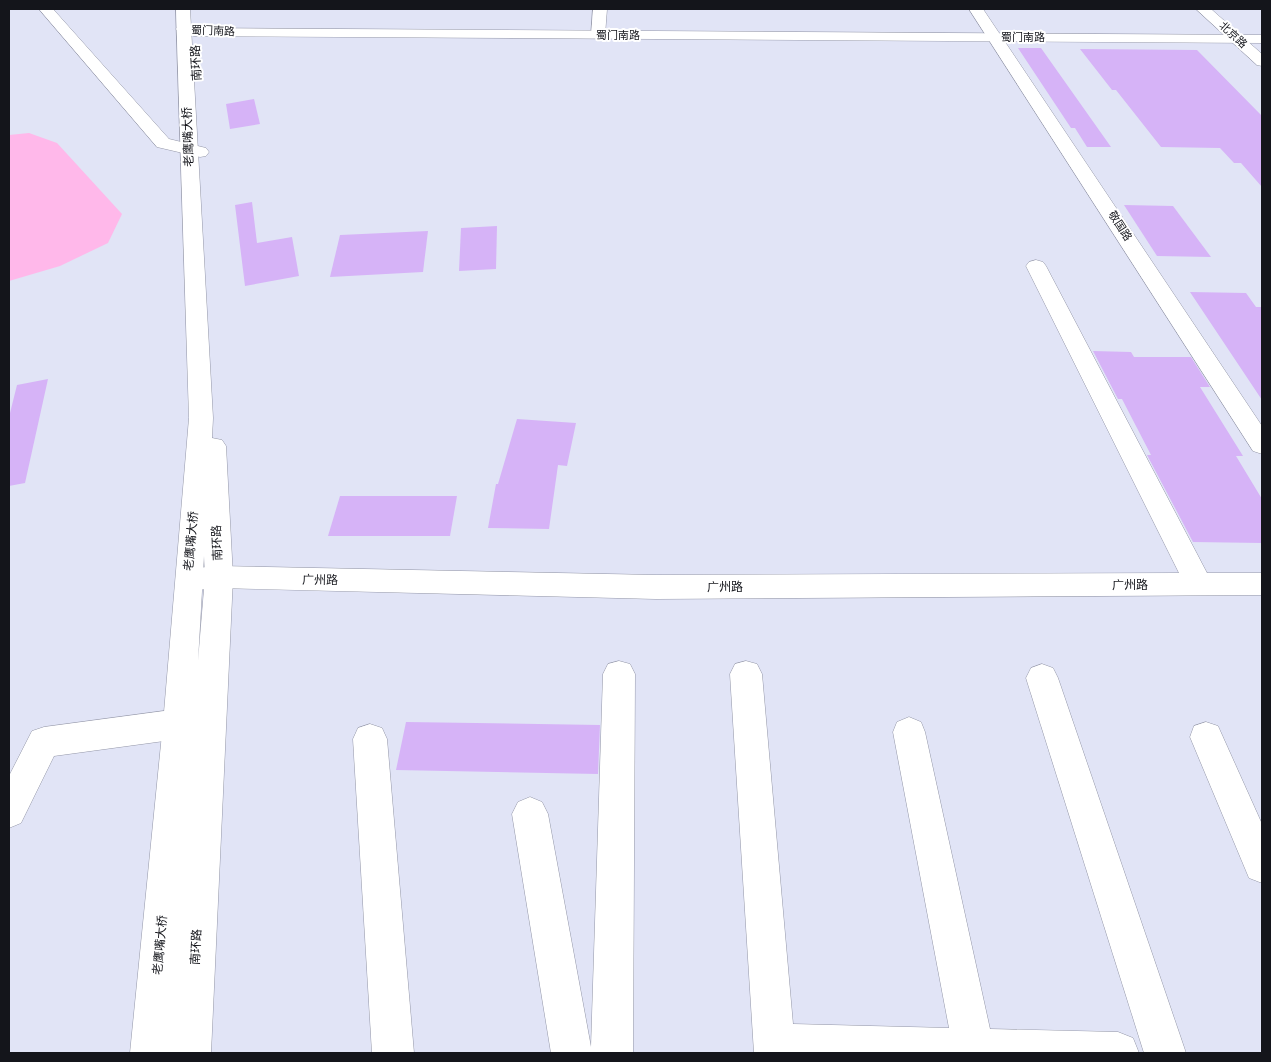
<svg xmlns="http://www.w3.org/2000/svg" width="1271" height="1062" font-family="'Work Sans','Noto Sans SC',sans-serif">
	<style>
		.green { fill: #ffb8ea }
		.building { fill: #d6b3f7 }
		.lines { fill: none; stroke-linecap: round; stroke-linejoin: round }
		.minor-casing { stroke: #9396a7; stroke-width: 1 }
		.major-casing { stroke: #9396a7; stroke-width: 1 }
		.highway-casing { stroke: #9396a7; stroke-width: 1 }
		.minor { fill: #fff; fill-rule: evenodd }
		.major { fill: #fff; fill-rule: evenodd }
		.highway { fill: #fff; fill-rule: evenodd }
		.labels { text-anchor: middle; dominant-baseline: central; stroke-width: 4; stroke-linejoin: round; paint-order: stroke }
		.far-street-label { font-size: 11px; fill: #14151b; stroke: #fff }
		.street-label { font-size: 12px; fill: #14151b; stroke: #fff }
	</style>
	<rect width="100%" height="100%" fill="#e1e4f6"/>
	<!-- green -->
	<path class="green" d="M29,133L57,143L122,214L108,243L60,266L9,281V135Z"/>
	<!-- building -->
	<g class="building">
		<path d="M1018,48H1041L1111,147H1087L1075,128H1071Z"/>
		<path d="M1080,49L1197,50L1262,116V187L1241,163H1234L1220,148L1161,147L1116,90H1112Z"/>
		<path d="M254,99L260,124L230,129L226,104Z"/>
		<path d="M252,202L257,243L292,237L299,276L245,286L235,205Z"/>
		<path d="M1124,205L1173,206L1211,257L1157,256Z"/>
		<path d="M497,226L496,269L459,271L461,228Z"/>
		<path d="M428,231L423,272L330,277L340,235Z"/>
		<path d="M1190,292L1246,293L1256,307H1262V400Z"/>
		<path d="M1093,351L1131,352L1134,357H1191L1210,387H1200L1243,456H1236L1262,499V543L1193,542L1147,455H1151L1122,399H1118Z"/>
		<path d="M48,379L25,483L9,486V417L17,385Z"/>
		<path d="M517,419L576,423L567,466L558,465L549,529L488,528L496,484H498Z"/>
		<path d="M340,496H457L450,536H328Z"/>
		<path d="M406,722L600,725L598,774L396,770Z"/>
	</g>
	<g class="lines">
		<!-- minor casing -->
		<g class="minor-casing">
			<g id="minor">
				<path d="M39,9H53L169,139L206,148L209,152L206,156L200,157L157,147Z"/>
				<path d="M593,9H607L605,35L603,38H593L591,35Z"/>
				<path d="M969,9H983L1262,426V454L1253,451Z"/>
				<path d="M1196,9H1211L1262,54V66L1257,65Z"/>
				<path d="M1036,260L1043,262L1046,266L1207,573H1262V595L656,599L219,588L197,590L187,587L183,579L187,571L197,568L219,566L656,575L1179,573L1026,266L1029,262Z"/>
				<path d="M619,661L630,664L635,674L633,1053H551L512,814L518,802L530,797L542,802L548,814L591,1047L603,674L608,664Z"/>
				<path d="M746,661L757,664L762,674L793,1024L949,1028L893,732L897,722L909,717L921,722L925,732L990,1029L1118,1032L1133,1038L1139,1053H754L730,674L735,664Z"/>
				<path d="M1042,664L1053,668L1058,678L1186,1053H1144L1026,678L1031,668Z"/>
				<path d="M179,709L191,714L195,724L191,734L179,739L54,756L21,823L9,828V776L32,731L44,727Z"/>
				<path d="M1206,722L1218,726L1262,824V883L1249,878L1190,737L1194,726Z"/>
				<path d="M370,724L382,728L387,739L414,1053H372L353,739L358,728Z"/>
			</g>
		</g>
		<!-- major casing -->
		<g class="major-casing">
			<path id="major" d="M176,9H190L213,418L212,438L222,440L226,446L233,577L211,1053H130L163,724L189,418ZM204,556L205,577L198,661Z"/>
		</g>
		<!-- highway casing -->
		<g class="highway-casing">
			<path id="highway" d="M183,25L194,28L1262,35V43L194,36L178,32L176,29L178,26Z"/>
		</g>
		<!-- minor -->
		<use href="#minor" class="minor"/>
		<!-- major -->
		<use href="#major" class="major"/>
		<!-- highway -->
		<use href="#highway" class="highway"/>
	</g>
	<g class="labels">
		<!-- far-street labels -->
		<g class="far-street-label">
			<text transform="translate(213 31) rotate(2)">蜀门南路</text>
			<text x="618" y="35">蜀门南路</text>
			<text transform="translate(1233 35) rotate(42)">北京路</text>
			<text x="1023" y="37">蜀门南路</text>
			<text transform="translate(1120 226) rotate(57)">敬国路</text>
		</g>
		<!-- street labels -->
		<g class="street-label">
			<text transform="translate(196 63) rotate(-93)">南环路</text>
			<text transform="translate(188 137) rotate(-92)">老鹰嘴大桥</text>
			<text transform="translate(191 541) rotate(-85)">老鹰嘴大桥</text>
			<text transform="translate(217 543) rotate(-92)">南环路</text>
			<text transform="translate(320 580) rotate(1)">广州路</text>
			<text x="1130" y="585">广州路</text>
			<text x="725" y="587">广州路</text>
			<text transform="translate(160 945) rotate(-85)">老鹰嘴大桥</text>
			<text transform="translate(196 947) rotate(-87)">南环路</text>
		</g>
	</g>
	<!-- border -->
	<rect width="1271" height="1062" fill="none" stroke="#14151b" stroke-width="20"/>
</svg>
